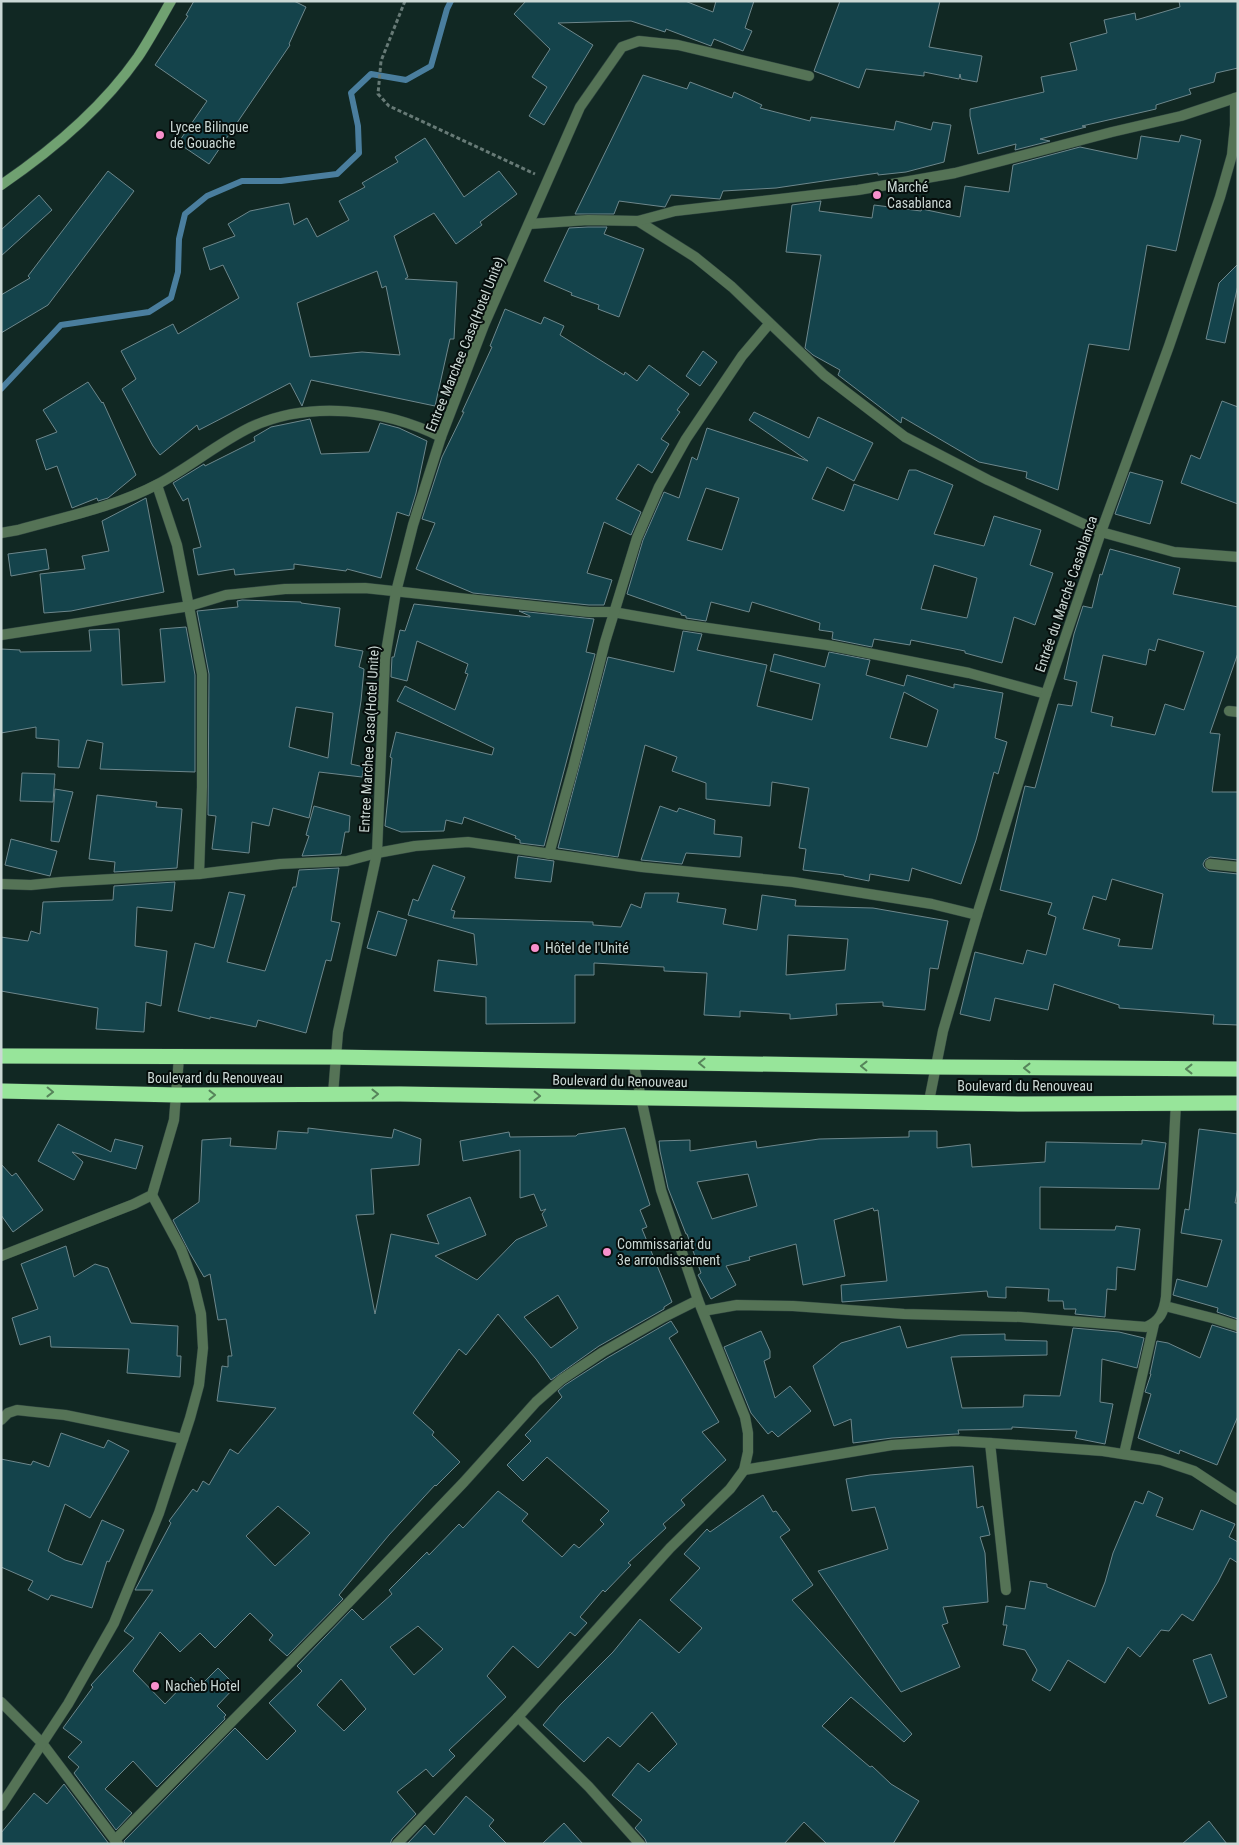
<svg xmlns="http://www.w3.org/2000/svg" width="1239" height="1845" font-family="'Roboto Condensed',sans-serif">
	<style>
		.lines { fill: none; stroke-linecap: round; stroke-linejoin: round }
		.stream { stroke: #4a7e9e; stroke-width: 6 }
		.building { fill: #14434b; stroke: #6d878c; fill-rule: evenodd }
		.street-casing { stroke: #2f443f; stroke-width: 11 }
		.secondary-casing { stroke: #2f443f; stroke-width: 11 }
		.highway-casing { stroke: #2f443f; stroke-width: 16 }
		.path { stroke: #677a76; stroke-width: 3; stroke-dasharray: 4 2.5; stroke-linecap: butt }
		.street { stroke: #557356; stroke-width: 10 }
		.secondary { stroke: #70a171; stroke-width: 10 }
		.highway { stroke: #97e59a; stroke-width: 15 }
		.oneway { stroke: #56845a }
		.poi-dot { fill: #f890cc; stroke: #060e0c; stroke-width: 2 }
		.labels { text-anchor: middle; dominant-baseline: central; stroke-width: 4; stroke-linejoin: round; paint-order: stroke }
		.poi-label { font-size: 14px; fill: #cbd8d5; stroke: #060e0c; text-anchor: start }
		.street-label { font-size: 14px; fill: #cbd8d5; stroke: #060e0c }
	</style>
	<rect width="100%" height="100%" fill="#112823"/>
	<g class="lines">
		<!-- stream -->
		<path class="stream" d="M1,389L61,325L149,312L171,298L178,272L179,239L185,214L207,196L242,181H281L337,174L359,153L358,126L351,93L371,74L406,80L431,66L447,9L451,1"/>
	</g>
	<!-- building -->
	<g class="building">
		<path d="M194,1H294L306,7L289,44L290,45L209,164L178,143L207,101L155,65L188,16L186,15Z"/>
		<path d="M526,1H685L713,12L716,1H754L745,28L752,31L743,51L714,39L711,46L666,29L665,32L631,21L558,23L593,45L544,125L529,116L547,87L532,77L550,49L514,14Z"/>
		<path d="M840,1H940L929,47L982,56L977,82L961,79L960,74L959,79L924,72V76L866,69L859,88L814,71Z"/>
		<path d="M1179,1H1238V68L1216,73L1214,82L1189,89L1191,94L1156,105V109L1082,126L1086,127L1040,139L1050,141L1015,150L1016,144L978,154L970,116V109L1044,92L1041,77L1077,70L1070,43L1107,33L1104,20L1135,13L1136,20L1180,7Z"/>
		<path d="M643,75L687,89L690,82L732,98L734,92L762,105L760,108L810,121L811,117L894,130L896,121L931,130L933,122L951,125L944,162L906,172L878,175V173L776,188L723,191L720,199L671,195L665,207L619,201L614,214H575Z"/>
		<path d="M1181,135L1201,140L1176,251L1147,245L1129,350L1089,344L1058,490L1026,478L1027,472L979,462L902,417L901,423L838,375L840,370L813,355L805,348L821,255L786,252L792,205L821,201L819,211L872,218L874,205L921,211L922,209L960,217L965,186L1009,192L1013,165L1080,147L1137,159L1141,136L1179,142Z"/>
		<path d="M425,138L464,197L499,171L517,194L480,222L482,225L456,244L434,213L394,236L408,277L405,279L457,282L454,339H450L435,406L311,380L302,406L290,383L199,430L197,425L160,455L153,446L122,389L136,379L121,351L173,324L178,334L239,298L223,265L210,270L203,248L235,236L228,224L250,211L289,203L294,225L307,218L317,237L349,220L339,201L365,187L362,183L398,162L395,157ZM377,271L382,288L386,286L400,355L362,352L310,357L297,303Z"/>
		<path d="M108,171L134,191L48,305L1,333V295L30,278L28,276Z"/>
		<path d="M39,195L52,210L1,256V230Z"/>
		<path d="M588,227H607L604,234L644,249L619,317L598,309L599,305L571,295L572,293L544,281L569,228Z"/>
		<path d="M1238,264V285L1225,343L1206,339L1219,283Z"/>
		<path d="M505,309L541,324L544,317L564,326L560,335L624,375L625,372L637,381L649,365L689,394L677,410L680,412L661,439L669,444L652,473L638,464L616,499L641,512L631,535L604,522L587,573L612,580L604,605H589L473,593L416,569L435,523L422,519L442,457L464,412H462L492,347L490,346Z"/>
		<path d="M703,351L717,362L700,386L686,376Z"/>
		<path d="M88,382L102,403L103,402L136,475L108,498L98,501L97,498L72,508L57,466L46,470L36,440L57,432L43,410Z"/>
		<path d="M1222,401L1238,407V504L1181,483L1191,455L1200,459Z"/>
		<path d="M754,412L809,438L818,417L873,443L854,481L827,467L812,499L844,511L854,484L898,500L909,470H916L953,485L934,534L984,546L994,516L1041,530L1030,565L1053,573L1035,625L1014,617L1002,663L965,653V651L911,640L910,645L874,639L872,647L832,639L833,632L819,630L820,623L752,602L749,612L711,602L706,621L686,618V616L681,615V613L627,594L643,540L664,492L679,498L692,457L697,460L707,428L808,461L749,420ZM706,488L739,498L722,550L687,540ZM934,565L977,578L967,618L921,609Z"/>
		<path d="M310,419L321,454L369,452L380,423L399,428L427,441L416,493L409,516L397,512L381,578L347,569L346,571L294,564V569L235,575L234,569L198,575L193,549L201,547L188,498L183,501L173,483L204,464L205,466L255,441L254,437L271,427Z"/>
		<path d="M1130,472L1163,481L1150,524L1115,514Z"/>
		<path d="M146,498L164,592L71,611L44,613L40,574L85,569L82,556L109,551L102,521Z"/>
		<path d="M46,549L49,569L11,576L8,554Z"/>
		<path d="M1110,549L1180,568L1173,594L1238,607V653L1210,733L1220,734L1212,792H1238V860L1210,857L1205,860L1203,864L1204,867L1209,871L1238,874V1025L1213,1024L1214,1015L1119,1008V1005L1054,984L1048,1010L995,998L990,1021L960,1014L975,952L1023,964L1027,950L1046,955L1056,917L1048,914L1052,903L1000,890L1025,786L1035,788L1058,704L1072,706L1077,682L1064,679L1074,634L1083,606L1092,608L1100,574L1102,575ZM1158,639L1204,652L1184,710L1165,704L1155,735L1111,726L1113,717L1091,712L1103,655L1146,665L1149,649L1155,651ZM1112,879L1163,894L1152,949L1118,946L1120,939L1083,929L1093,896L1106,900Z"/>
		<path d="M242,600L301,602V603L340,608L335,646L363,651L359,667L364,669L361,701L351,764L364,767L362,777L319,772L309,818L273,808L269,826L252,822L249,853L212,849L216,816L208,815L209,674L197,611L238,607L237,601ZM296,707L333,713L328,758L289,747Z"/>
		<path d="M414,604L530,617V616L519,611L594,619L586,652L595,654L544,846L520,843V840L515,838L516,836L464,817L462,824L446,820L444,831L401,832L385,826L392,758L390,757L396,732L492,755L494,748L397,701L405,686L455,710L468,674L465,673L468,664L417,641L407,681L391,677L392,657H394L400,630L405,631Z"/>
		<path d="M186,627L195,675V772L100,769L103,743L87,740L79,768L58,767L59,740L36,738V727L1,733V649L20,650V652L91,651L89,630L119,629L122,685L165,682L160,629Z"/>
		<path d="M683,631L702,634L697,650L767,665L757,706L812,720L820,684L770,671L774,654L825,667L829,652L870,660L866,675L904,686L907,675L954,688V684L1003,693L995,738L1007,742L998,774L994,772L976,840L961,884L912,868L909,881L870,874L869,881L844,876V875L803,870L806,849L799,848L809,788L772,782L770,806L706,799V783L672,771L677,757L645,745L618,857L558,848L608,657L674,672ZM904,692L938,710L927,747L890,738Z"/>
		<path d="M22,773L55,774L53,802L20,801Z"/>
		<path d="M55,789L73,792L59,842L51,841Z"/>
		<path d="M97,795L157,802L156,807L182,809L177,868L114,872L115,862L89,859Z"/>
		<path d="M314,806L350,816L349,832H345L341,854L302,856L309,836L306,835Z"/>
		<path d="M660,806L677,812L679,808L715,820L714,834L742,837L740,857L686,853L682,864L641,860Z"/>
		<path d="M11,839L57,851L50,876L5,865Z"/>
		<path d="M518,856L554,861L551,882L515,878Z"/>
		<path d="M433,865L465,877L451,910L455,911L453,918L593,922V925L621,927L631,904L641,908L645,893H679L677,902L726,909L723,924L757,930L762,895L796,900L795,906L873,908L948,921L938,969L930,968L925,1010L883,1006V1002L836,1004L837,1015L790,1019V1014L740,1011V1017L704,1015L707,973L664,971V967L594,963V975H575V1023L486,1024V997L434,991L438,960L477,965L474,934L408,915L413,899L418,901ZM788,935L848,939L845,970L786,975Z"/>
		<path d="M339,868L331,921L340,923L331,961L326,960L306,1033L258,1020L256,1027L210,1017V1019L178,1011L195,943L214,948L229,892L245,895L227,962L265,971L293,887H296L299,870Z"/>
		<path d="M175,882L172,911L137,907L135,946L167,951L161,1006L146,1002L144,1032L96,1029L98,1008L1,991V937L28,941L31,931L40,934L43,902L113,900L114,886Z"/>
		<path d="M378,911L407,920L396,956L367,948Z"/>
		<path d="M58,1124L111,1152L115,1139L143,1146L136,1169L72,1152L83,1162L74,1180L38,1161Z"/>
		<path d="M308,1128L392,1138L394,1129L421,1139L419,1165L371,1169L374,1214L356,1215L375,1314L391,1234L439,1244L427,1215L470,1197L486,1235L435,1256L477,1280L516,1240L547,1226L542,1214L546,1209L541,1211L534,1194L520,1198V1150L463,1161L460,1141L509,1132L510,1137L576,1136L578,1134L625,1128L650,1205L640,1210L647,1227L642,1229L672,1302L664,1307V1309L599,1346L551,1380L536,1359L498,1314L466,1355L459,1349L413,1413L434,1432L432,1435L460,1462L436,1486L435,1485L389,1535L339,1595L343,1599L287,1656L269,1640L273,1635L250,1613L215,1648L200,1633L180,1652L160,1632L133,1671L165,1704L191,1677L200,1686L218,1668L236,1686L217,1706L226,1715L224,1717L225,1719L157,1787L133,1761L105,1789L132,1813L116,1830L74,1773L79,1767L68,1757L82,1742L63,1728L93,1687L91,1685L134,1638L124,1631L153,1590H135L171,1523L169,1521L193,1489L197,1492L203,1481L209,1485L230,1449L238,1454L276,1408L217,1401L222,1366L228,1367V1356H232L226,1319L218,1320L210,1274L204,1277L191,1255L173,1220L199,1202L202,1140L231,1138L230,1146L276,1149L278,1131L308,1133ZM558,1295L578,1328L551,1348L524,1317ZM278,1506L310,1533L275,1566L246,1536Z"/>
		<path d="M1199,1129L1238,1134V1187L1235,1203H1238V1319L1217,1312L1218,1308L1173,1295L1177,1279L1207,1287L1222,1240L1181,1233L1185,1209L1189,1210Z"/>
		<path d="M909,1131H937V1148L970,1144L972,1167L1045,1162L1046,1142L1142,1144V1140L1166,1143L1159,1189L1040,1187V1229L1115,1230L1116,1226L1140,1229L1135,1270L1117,1267L1116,1290L1107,1289L1105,1317L1075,1314L1076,1309H1064L1063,1301H1048L1049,1289L1006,1287V1298L988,1297L987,1291L842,1302L841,1285L887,1281L878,1210L874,1211L873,1208L834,1220L845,1276L803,1285L796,1244L749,1257L750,1260L726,1266L736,1285L711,1299L698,1275L701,1273L687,1234H686L668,1188L660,1151L659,1141L690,1140V1151L756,1141L757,1148L819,1139L909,1137ZM748,1174L757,1206L712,1219L697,1182Z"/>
		<path d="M1,1164L12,1176L16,1173L43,1210L13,1232L1,1215Z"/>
		<path d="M66,1246L74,1277L95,1264L108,1268L131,1323L178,1326L177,1356H181L180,1377L127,1373L129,1349L51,1347L50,1336L20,1345L12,1318L38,1309L21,1264Z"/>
		<path d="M671,1321L678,1332L669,1338L719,1422L702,1432L726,1460L681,1500L685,1505L663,1524L666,1528L628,1563L631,1565L605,1592L603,1590L580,1617L587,1623L575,1636L570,1632L538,1668L513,1646L487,1676L506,1697L449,1750L455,1756L433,1777L426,1769L397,1792L416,1814L392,1839L390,1844H125L124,1841L235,1728L267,1760L296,1731L269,1703L302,1671L297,1666L352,1609L363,1620L392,1594L389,1590L427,1552L429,1555L459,1524L463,1528L498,1491L528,1514L522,1521L562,1557L574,1544L579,1548L604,1524L600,1520L609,1511L547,1457L523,1481L507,1465L531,1441L525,1435L562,1397L558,1391L565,1385L607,1358ZM418,1626L443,1649L414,1675L390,1647ZM341,1679L366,1709L344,1731L317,1705Z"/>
		<path d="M1212,1325L1238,1333V1416L1217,1465L1180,1450L1179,1454L1138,1438L1151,1394L1145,1392L1151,1374H1150L1157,1341L1168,1343L1200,1358Z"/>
		<path d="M900,1326L907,1348L961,1335L1005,1334V1340L1047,1341V1355L951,1357L962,1408L1023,1407L1024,1395L1060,1396L1073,1328L1119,1332L1144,1338L1137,1368L1102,1359L1100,1402L1113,1404L1105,1444L1075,1438L1077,1431L1012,1427V1429L958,1430L959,1434H956L892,1438L853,1443L851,1419L834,1426L813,1366L841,1343Z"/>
		<path d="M761,1331L770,1351V1358L764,1361L775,1398L790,1386L811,1411L778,1437L772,1431L768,1434L751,1413L724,1347Z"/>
		<path d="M61,1433L104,1448L108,1440L129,1451L90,1518L65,1504L48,1551L65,1560L82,1565L102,1520L124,1530L109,1562L107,1561L92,1608L51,1595L48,1600L28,1590L33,1581L1,1567V1459L31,1465L33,1461L49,1467Z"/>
		<path d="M973,1466L977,1508L983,1506L990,1535L980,1537L985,1553L988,1602L943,1607L948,1623L942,1625L960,1667L901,1692L818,1571L888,1549L875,1507L852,1511L846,1479L870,1475Z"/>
		<path d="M1148,1491L1163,1498L1156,1516L1193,1530L1201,1510L1235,1524L1229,1537L1238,1542V1563L1230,1558L1218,1582L1193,1621L1182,1614L1169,1631L1161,1630L1140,1657L1128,1647L1105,1683L1068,1660L1050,1691L1032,1680L1037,1670L1025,1650L1003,1645L1007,1625H1003L1006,1606L1025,1609L1030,1581L1047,1584V1587L1095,1607L1105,1582L1113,1553L1135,1501L1143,1504Z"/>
		<path d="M763,1495L773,1512L776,1511L790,1530L780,1537L813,1585L792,1600L912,1734L904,1742L851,1697L822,1726L870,1767L872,1766L891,1784L919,1801L893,1844H827L804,1822L784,1844H647L645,1839L635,1828L642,1820L612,1795L638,1763L649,1772L677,1744L652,1712L620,1747L608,1737L584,1762L543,1725L560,1705L613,1652L640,1619L679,1653L702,1628L670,1600L700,1568L684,1554L707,1529L710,1532Z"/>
		<path d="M1211,1654L1227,1697L1209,1704L1193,1660Z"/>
		<path d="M64,1784L109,1844H1V1833L34,1793L47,1804Z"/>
		<path d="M466,1796L494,1820L489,1826L507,1844H407L425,1825L434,1835Z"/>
		<path d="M1209,1821L1227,1844H1182Z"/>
		<path d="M564,1823L583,1844H542Z"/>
	</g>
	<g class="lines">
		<!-- street casing -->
		<g class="street-casing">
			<g id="street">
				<path d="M638,221L695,257L732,287L824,375L905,437L988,480L1101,532L1174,552L1238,557"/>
				<path d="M529,224L588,220L638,221L675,211L858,190L955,173L1112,132L1181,116L1238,97"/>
				<path d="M157,485L177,545L202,674V787L199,874"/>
				<path d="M1,533L18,530C64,517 115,507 158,484C190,467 218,443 251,427C310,400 385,409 441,437"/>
				<path d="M1,635L190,606L226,595L285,589L365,588L589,612H613L687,625L827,645L969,673L1046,694"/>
				<path d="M1229,711L1238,712"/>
				<path d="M549,854L573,768L605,642L637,538L659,487L686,439L742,356L769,324"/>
				<path d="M1210,864L1238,867"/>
				<path d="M1,884L31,885L61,882L199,874L280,864L347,861L377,853L415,846L468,842L642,867L793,882L932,904L977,915"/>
				<path d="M333,1094L338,1032L377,853L385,658L396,592L413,525L441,437L484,325L580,107L622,47L639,41L678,45L809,76"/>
				<path d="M929,1101L943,1031L977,915L1046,694L1101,532L1169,346L1220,197L1232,155L1235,125V98"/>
				<path d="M1,1256L134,1204L152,1195L174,1120L179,1057"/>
				<path d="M1165,1306L1216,1319L1238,1326"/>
				<path d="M703,1311L737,1305L793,1306L904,1314L1021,1317L1146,1327C1160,1321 1164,1312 1166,1297L1176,1102"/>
				<path d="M1,1420L8,1413L17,1410L35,1412L65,1415L183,1439"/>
				<path d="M990,1443L1006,1590"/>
				<path d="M1124,1454L1154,1324"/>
				<path d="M744,1470L892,1445L955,1441L990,1443L1103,1451L1161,1460L1194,1471L1238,1500"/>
				<path d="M1,1702L42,1743L118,1844"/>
				<path d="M518,1717L589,1787L640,1844"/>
				<path d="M1,1806L68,1704L114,1623L159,1513L190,1418L199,1385L203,1348L201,1314L193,1281L181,1249L152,1195"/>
				<path d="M115,1840L330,1622L464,1482L536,1402L561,1380L603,1352L664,1317L698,1300"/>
				<path d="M397,1844L518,1717L670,1548L730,1489L744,1470L748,1452V1433L745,1417L698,1300L661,1190L633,1061"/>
			</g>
		</g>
		<!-- secondary casing -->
		<g class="secondary-casing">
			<path id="secondary" d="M1,185C51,151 103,107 138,57C150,39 160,20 171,1"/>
		</g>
		<!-- highway casing -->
		<g class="highway-casing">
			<g id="highway">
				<path d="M1,1056L335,1057L936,1067L1238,1069"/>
				<path d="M1,1091L177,1095L400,1094L1023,1104L1238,1103"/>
			</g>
		</g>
		<!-- path -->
		<path class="path" d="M405,1L381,61L378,94L389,106L535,174"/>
		<!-- street -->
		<use href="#street" class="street"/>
		<!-- secondary -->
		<use href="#secondary" class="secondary"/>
		<!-- highway -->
		<use href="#highway" class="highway"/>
	</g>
	<!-- one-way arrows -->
	<defs><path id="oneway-chevron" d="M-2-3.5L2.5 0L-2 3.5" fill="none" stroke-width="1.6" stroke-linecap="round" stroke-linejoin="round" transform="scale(1.25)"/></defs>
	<g class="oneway">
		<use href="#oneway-chevron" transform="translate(702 1063) rotate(-179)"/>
		<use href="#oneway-chevron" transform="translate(864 1066) rotate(-179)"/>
		<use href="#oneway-chevron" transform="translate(1027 1068) rotate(-180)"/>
		<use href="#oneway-chevron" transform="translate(1189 1069) rotate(-180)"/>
		<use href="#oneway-chevron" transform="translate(50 1092) rotate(1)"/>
		<use href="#oneway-chevron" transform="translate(375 1094) rotate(-1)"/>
		<use href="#oneway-chevron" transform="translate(212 1095)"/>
		<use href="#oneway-chevron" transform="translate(537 1096) rotate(1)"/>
	</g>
	<!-- markers -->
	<g class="poi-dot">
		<circle cx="160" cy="135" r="5"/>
		<circle cx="877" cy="195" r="5"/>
		<circle cx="535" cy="948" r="5"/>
		<circle cx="607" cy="1252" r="5"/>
		<circle cx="155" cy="1686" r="5"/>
	</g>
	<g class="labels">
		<!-- poi labels -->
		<g class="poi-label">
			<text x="170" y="127">Lycee Bilingue<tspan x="170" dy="16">de Gouache</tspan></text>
			<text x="887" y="187">Marché<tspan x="887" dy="16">Casablanca</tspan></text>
			<text x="545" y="948">Hôtel de l'Unité</text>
			<text x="617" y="1244">Commissariat du<tspan x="617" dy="16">3e arrondissement</tspan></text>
			<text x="165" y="1686">Nacheb Hotel</text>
		</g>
		<!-- street labels -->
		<g class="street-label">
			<text transform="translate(465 344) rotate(-68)">Entree Marchee Casa(Hotel Unite)</text>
			<text transform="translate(1066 594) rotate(-71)">Entrée du Marché Casablanca</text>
			<text transform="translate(369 739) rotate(-87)">Entree Marchee Casa(Hotel Unite)</text>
			<text x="215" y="1078">Boulevard du Renouveau</text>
			<text transform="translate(620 1081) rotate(1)">Boulevard du Renouveau</text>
			<text x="1025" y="1086">Boulevard du Renouveau</text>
		</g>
	</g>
	<!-- border -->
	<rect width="1239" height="1845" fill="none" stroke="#cbd8d5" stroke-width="5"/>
</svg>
